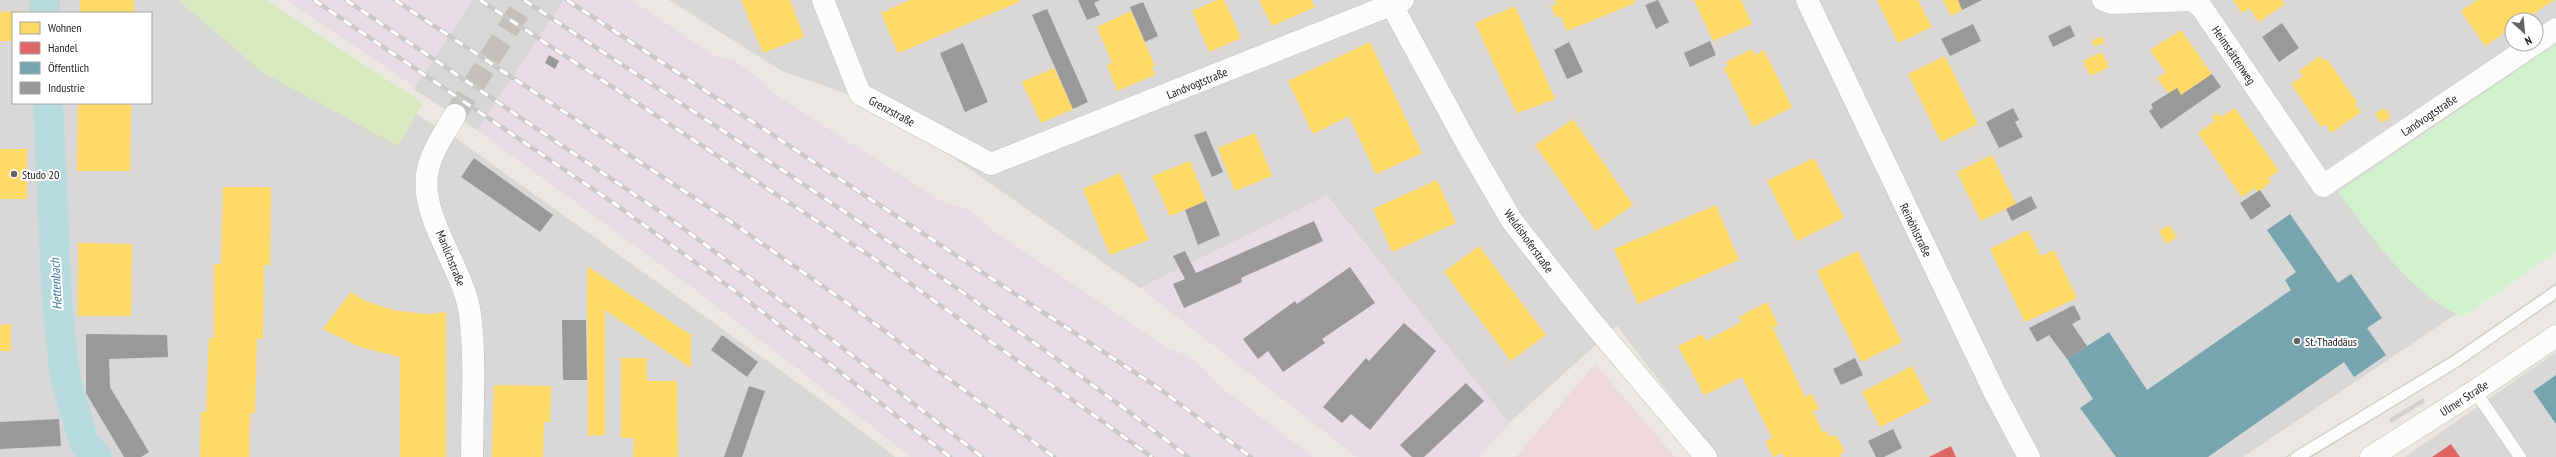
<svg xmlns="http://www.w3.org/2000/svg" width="2556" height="457" font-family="'PT Sans Narrow',sans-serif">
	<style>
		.residential { fill: #dad8d6; fill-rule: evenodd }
		.commercial { fill: #eedada }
		.industrial { fill: #e9dce5 }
		.religious { fill: #d9d8d6 }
		.grass { fill: #dbe9c1 }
		.park { fill: #d1f2cd }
		.pier { fill: #d7d7d5 }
		.homes { fill: #ffd966 }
		.shops { fill: #e06666 }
		.public { fill: #76a5af }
		.industry { fill: #999 }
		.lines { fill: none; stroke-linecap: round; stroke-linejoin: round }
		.canal { stroke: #b6dbdf; stroke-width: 30 }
		.building { fill: #d3d0cd }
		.minor-tunnel { stroke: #c2bfbc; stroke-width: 22; stroke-dasharray: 22 11; stroke-linecap: butt }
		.service-casing { stroke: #c3c2c0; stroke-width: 13 }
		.minor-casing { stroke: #c3c2c0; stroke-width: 23 }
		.tertiary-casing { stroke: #c3c2c0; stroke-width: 23 }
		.service { stroke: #fcfcfb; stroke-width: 12 }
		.minor { stroke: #fcfcfb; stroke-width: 22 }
		.tertiary { stroke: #fcfcfb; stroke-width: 22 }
		.tram { stroke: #c9c9c8; stroke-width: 1 }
		.rail-casing { stroke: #c9c9c8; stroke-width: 4.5 }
		.rail { stroke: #fff; stroke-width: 3; stroke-dasharray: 9; stroke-linecap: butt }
		.poi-dot { fill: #646362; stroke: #fff; stroke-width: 1.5 }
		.labels { text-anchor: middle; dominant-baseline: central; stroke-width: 4; stroke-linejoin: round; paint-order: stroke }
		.street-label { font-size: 12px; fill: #1c1c1c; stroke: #fff }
		.poi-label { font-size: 12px; fill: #1c1c1c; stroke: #fff; text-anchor: start }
		.water-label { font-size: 13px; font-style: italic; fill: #41789e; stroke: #fff }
	</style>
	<rect width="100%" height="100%" fill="#ebe8e4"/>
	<!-- residential -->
	<g class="residential">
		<path d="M0,0H228L457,139L816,396L895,457H0ZM13,13H151V103H13Z"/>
		<path d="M669,0H2556V247L2243,457H1717L1617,326L1509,423L1327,196L1140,288L878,105L782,71ZM2512,20H2536V44H2512Z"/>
		<path d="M2556,352V457H2405Z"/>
	</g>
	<!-- commercial -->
	<path class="commercial" d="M1595,364L1675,457H1516Z"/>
	<!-- industrial -->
	<g class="industrial">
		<path d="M287,0H632L715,56L734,60L763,82L770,91L941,201L968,209L994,231L1167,348L1187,356L1205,369L1221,387L1313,457H911L702,295L477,130Z"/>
		<path d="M1326,196L1509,423L1479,457H1357L1140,288Z"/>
	</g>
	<!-- religious -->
	<path class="religious" d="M2556,440V457H2531Z"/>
	<!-- grass -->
	<path class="grass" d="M178,0H266L423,103L398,146L262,72Z"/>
	<!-- park -->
	<path class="park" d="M2556,44V252L2463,317C2410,294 2372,237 2338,192Z"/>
	<!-- pier -->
	<path class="pier" d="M473,0H563L477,130L414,89Z"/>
	<!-- homes -->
	<g class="homes">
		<rect x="80" y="0" width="54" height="13"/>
		<path d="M741,0H790L804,37L763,53Z"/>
		<path d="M910,0H1018L1019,2L898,53L881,13Z"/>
		<path d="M1217,0H1224L1241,38L1209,52L1192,11Z"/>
		<path d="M1259,0H1311L1315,7L1272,26Z"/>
		<path d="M1555,0H1634L1635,3L1567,31L1561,16L1556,18L1551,6L1557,4Z"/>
		<path d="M1694,0H1741L1752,24L1713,41Z"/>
		<path d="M1877,0H1918L1932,27L1898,43Z"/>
		<path d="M1943,0H1958L1962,10L1951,16Z"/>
		<path d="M2233,0H2282L2285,4L2259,22L2249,8L2242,13Z"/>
		<path d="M2477,0H2554L2524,20H2512V28L2485,46L2461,11Z"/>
		<path d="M1515,6L1555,99L1517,113L1475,23Z"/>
		<path d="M34,11L13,13V41H0V12Z"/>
		<path d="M1131,11L1155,66L1152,67L1155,75L1117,91L1107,65L1112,63L1097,27Z"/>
		<path d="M2181,30L2212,74L2181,95L2177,88L2169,94L2157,78L2166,72L2150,50Z"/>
		<path d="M2101,36L2105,42L2095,47L2092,41Z"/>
		<path d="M1370,42L1422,153L1376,174L1349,116L1313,134L1288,81Z"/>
		<path d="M1752,49L1755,55L1764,50L1792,107L1753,127L1724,68L1728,66L1726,62Z"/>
		<path d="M2102,52L2109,67L2090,76L2083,61Z"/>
		<path d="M1945,56L1978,124L1941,142L1908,74Z"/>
		<path d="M2320,56L2324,61L2327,59L2357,102L2355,104L2361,112L2331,133L2325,124L2321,127L2291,84L2303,76L2299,71Z"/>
		<path d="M1054,68L1073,109L1041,123L1022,82Z"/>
		<path d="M78,103H131L130,171H77Z"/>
		<path d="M2235,108L2279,171L2268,178L2271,182L2258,192L2255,188L2242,197L2198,133L2215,121L2212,117L2218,113L2221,117Z"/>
		<path d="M2384,108L2391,117L2382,123L2375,114Z"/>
		<path d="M1573,119L1633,205L1596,231L1535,145Z"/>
		<path d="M1255,133L1272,176L1235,191L1218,148Z"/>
		<rect x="0" y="149" width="27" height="50"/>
		<path d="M1992,155L2016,204L1981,221L1957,172Z"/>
		<path d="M1814,158L1844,218L1797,241L1767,181Z"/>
		<path d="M1190,161L1206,201L1170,216L1152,176Z"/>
		<path d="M1120,173L1149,240L1110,255L1083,189Z"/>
		<path d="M1437,180L1456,223L1392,252L1373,209Z"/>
		<path d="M223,187H271L270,265H264L263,339L257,338L255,413H250L249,457H200L201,412H206L209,338H214V264H221Z"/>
		<path d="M1716,205L1739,260L1638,304L1614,249Z"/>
		<path d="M2169,225L2177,237L2166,244L2159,231Z"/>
		<path d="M2028,230L2041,256L2054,250L2077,298L2025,322L1990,249Z"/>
		<path d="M78,243L132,244L131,316H78Z"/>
		<path d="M1479,246L1546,335L1511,361L1444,272Z"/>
		<path d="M1858,251L1902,342L1861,362L1817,271Z"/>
		<path d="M587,266L691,335V368L605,310V435L588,436Z"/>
		<path d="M351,292L363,300L392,310L427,314L446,312V457H400V357L360,347L323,329Z"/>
		<path d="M1767,302L1778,325L1773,328L1805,397L1812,394L1819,409L1813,411L1823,433L1827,431L1830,437L1836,435L1845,452L1840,454L1841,457H1784L1782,453L1773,457L1765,441L1772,438L1742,377L1704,395L1678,346L1702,334L1706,341L1741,322L1739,317Z"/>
		<path d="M11,324V351H0V325Z"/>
		<path d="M621,358H647V381H677L678,457H633L634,438H621Z"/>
		<path d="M1912,366L1930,402L1880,427L1862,392Z"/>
		<path d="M494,385L551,386L550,422H544L543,457H492Z"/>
	</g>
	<!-- shops -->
	<g class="shops">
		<path d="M2451,444L2460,457H2432Z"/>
		<path d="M1951,446L1956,457H1929Z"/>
	</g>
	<!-- public -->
	<g class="public">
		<path d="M2290,214L2338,283L2351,274L2382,318L2367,328L2386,355L2354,377L2344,362L2208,457H2116L2080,408L2093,399L2067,359L2109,332L2147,390L2291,290L2285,280L2296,272L2267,230Z"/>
		<path d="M2556,375V424L2533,391Z"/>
	</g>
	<!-- industry -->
	<g class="industry">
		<path d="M1078,0H1100L1094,3L1100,15L1087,20Z"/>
		<path d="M1658,0L1669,22L1656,29L1645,5Z"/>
		<path d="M1958,0H1982L1962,10Z"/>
		<path d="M1143,2L1158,36L1145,42L1130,7Z"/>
		<path d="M1047,9L1088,102L1073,109L1032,15Z"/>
		<path d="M2282,23L2299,48L2279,62L2262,37Z"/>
		<path d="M1973,24L1981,41L1950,56L1941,39Z"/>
		<path d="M2070,25L2075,36L2053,47L2048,36Z"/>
		<path d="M1710,41L1716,55L1690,67L1684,53Z"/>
		<path d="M1569,42L1583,72L1567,79L1554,50Z"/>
		<path d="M963,43L988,102L965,112L940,53Z"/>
		<path d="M549,55L559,61L555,69L545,63Z"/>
		<path d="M2212,74L2221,87L2161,129L2149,111L2153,108L2151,104L2177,88L2181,95Z"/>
		<path d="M2013,108L2019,120L2015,122L2023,137L1999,148L1986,122Z"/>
		<path d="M1206,131L1223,172L1212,177L1194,135Z"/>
		<path d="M474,158L553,215L540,232L461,177Z"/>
		<path d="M2260,190L2271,206L2251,220L2240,203Z"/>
		<path d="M2031,196L2037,208L2012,221L2006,209Z"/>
		<path d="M1206,201L1220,235L1198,245L1185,210Z"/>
		<path d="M1314,221L1323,241L1241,278L1242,282L1184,308L1173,284L1185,279L1173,256L1185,251L1196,273Z"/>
		<path d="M1350,267L1375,303L1322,339L1325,343L1283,372L1268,351L1258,359L1243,339L1295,301L1297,304Z"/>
		<path d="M2074,305L2081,319L2072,324L2087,346L2067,359L2049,335L2037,342L2029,328Z"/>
		<path d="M562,320H586L587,380H563Z"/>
		<path d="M1404,323L1436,351L1370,430L1351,414L1342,423L1323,407L1366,358L1369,361Z"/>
		<path d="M86,334L167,335L168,357L109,359L110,387L149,452L141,457H124L86,393Z"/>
		<path d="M722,335L758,362L747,377L711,350Z"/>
		<path d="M1855,358L1863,375L1841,385L1833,369Z"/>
		<path d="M1466,383L1484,401L1424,457H1412L1400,445Z"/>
		<path d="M749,386L765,391L742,457H724Z"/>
		<path d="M59,419L61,446L0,449V422Z"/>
		<path d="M1893,429L1902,448L1884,457H1876L1868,441Z"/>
	</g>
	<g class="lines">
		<!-- canal -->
		<g class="canal">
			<path d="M45,0V13"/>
			<path d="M48,103L57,302L65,377L84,443L97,457"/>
		</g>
	</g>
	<!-- building -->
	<path class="building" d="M2423,398L2425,402L2391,423L2389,419Z"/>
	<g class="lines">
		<!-- minor-tunnel -->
		<path class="minor-tunnel" d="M455,115L526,0"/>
		<!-- service casing -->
		<g class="service-casing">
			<g id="service">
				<path d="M2475,391L2520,457"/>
				<path d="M2297,457L2455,362L2556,292"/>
			</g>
		</g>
		<!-- minor casing -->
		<g class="minor-casing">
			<g id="minor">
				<path d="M823,0L860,94L991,164L1403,0"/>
				<path d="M1389,0L1466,142L1512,221L1587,316L1706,457"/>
				<path d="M2103,0L2111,3L2193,0L2202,8L2323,186L2534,44"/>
				<path d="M2536,43L2556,29"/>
				<path d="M455,115C444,134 430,153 427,175C421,220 464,269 470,314C476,361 472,410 472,457"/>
			</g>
		</g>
		<!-- tertiary casing -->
		<g class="tertiary-casing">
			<g id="tertiary">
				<path d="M1807,0L1995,393L2029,457"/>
				<path d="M2371,457L2475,391L2556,336"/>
			</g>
		</g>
		<!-- service -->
		<use href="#service" class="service"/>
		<!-- minor -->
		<use href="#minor" class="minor"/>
		<!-- tertiary -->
		<use href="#tertiary" class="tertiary"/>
		<!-- tram -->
		<g class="tram">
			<path d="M2286,457L2451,356L2556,284"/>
			<path d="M2311,457L2458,367L2556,299"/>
		</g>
		<!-- rail casing -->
		<g class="rail-casing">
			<g id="rail">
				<path d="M314,0L615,204L743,297L950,457"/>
				<path d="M346,0L668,217L812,324L982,457"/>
				<path d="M395,0L737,226L847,303L1054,457"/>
				<path d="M480,0L887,267L1152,457"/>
				<path d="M524,0C748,148 975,292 1188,457"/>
				<path d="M567,0L1157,387L1251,457"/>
			</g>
		</g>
		<!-- rail -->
		<use href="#rail" class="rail"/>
	</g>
	<!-- markers -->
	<g class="poi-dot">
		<circle cx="14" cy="174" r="4"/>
		<circle cx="2297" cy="341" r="4"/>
	</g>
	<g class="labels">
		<!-- street labels -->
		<g class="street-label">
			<text transform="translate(2234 55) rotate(56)">Heimstättenweg</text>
			<text transform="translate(1197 83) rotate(-22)">Landvogtstraße</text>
			<text transform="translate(892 111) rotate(28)">Grenzstraße</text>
			<text transform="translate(2429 115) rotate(-34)">Landvogtstraße</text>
			<text transform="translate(1916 230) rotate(64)">Reinöhlstraße</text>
			<text transform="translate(1529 241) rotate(54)">Weldishoferstraße</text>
			<text transform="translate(451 258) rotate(68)">Manlichstraße</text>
			<text transform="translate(2464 398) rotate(-33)">Ulmer Straße</text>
		</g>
		<!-- poi labels -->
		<g class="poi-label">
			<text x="22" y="174">Studo 20</text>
			<text x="2305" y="341">St. Thaddäus</text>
		</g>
		<!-- water labels -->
		<g class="water-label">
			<text transform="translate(56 284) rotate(-93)">Hettenbach</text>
		</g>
	</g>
	<!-- legend -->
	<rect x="12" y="12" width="140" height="92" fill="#ffffff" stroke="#a4a4a4"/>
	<rect x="20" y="22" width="20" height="12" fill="#ffd966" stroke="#a4a4a4"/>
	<text x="48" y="32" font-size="12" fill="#1c1c1c">Wohnen</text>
	<rect x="20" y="42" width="20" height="12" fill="#e06666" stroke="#a4a4a4"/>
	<text x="48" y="52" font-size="12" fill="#1c1c1c">Handel</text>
	<rect x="20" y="62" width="20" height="12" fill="#76a5af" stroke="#a4a4a4"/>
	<text x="48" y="72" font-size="12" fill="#1c1c1c">Öffentlich</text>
	<rect x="20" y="82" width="20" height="12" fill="#999999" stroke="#a4a4a4"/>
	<text x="48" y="92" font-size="12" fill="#1c1c1c">Industrie</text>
	<!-- north arrow -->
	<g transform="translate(2524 32) rotate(153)"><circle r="19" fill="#ffffff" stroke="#a4a4a4"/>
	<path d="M0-3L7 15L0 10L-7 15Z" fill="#646362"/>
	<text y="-6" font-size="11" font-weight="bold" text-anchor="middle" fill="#1c1c1c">N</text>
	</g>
</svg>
